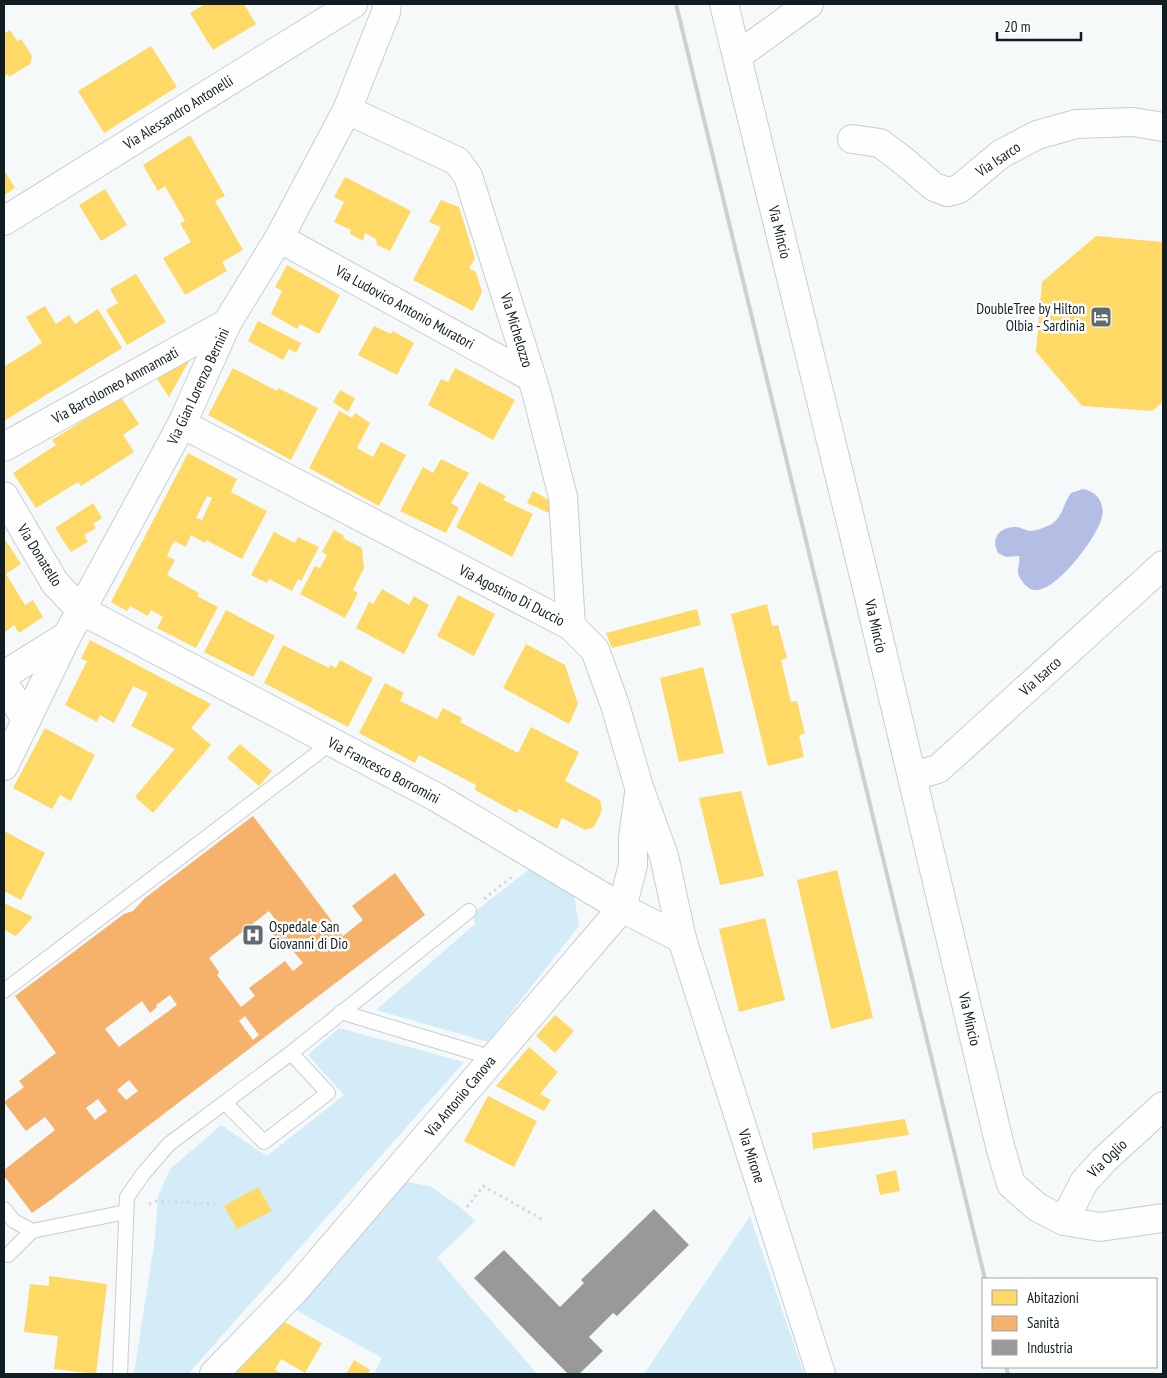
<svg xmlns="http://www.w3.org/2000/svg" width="1167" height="1378" font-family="'PT Sans Narrow',sans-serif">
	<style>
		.green { fill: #d3ecf7 }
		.water { fill: #b4bde3 }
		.homes { fill: #ffd966; fill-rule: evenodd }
		.health { fill: #f6b26b; fill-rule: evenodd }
		.industry { fill: #999 }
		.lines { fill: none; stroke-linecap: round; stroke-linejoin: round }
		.lane-casing { stroke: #c5ced1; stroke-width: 16 }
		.street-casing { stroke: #c5ced1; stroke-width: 30 }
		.path { stroke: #d7d9da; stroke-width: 3; stroke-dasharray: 2.5 4; stroke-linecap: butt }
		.lane { stroke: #fefefe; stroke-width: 14 }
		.street { stroke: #fefefe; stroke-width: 28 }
		.rail { stroke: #cdcfd0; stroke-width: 4 }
		.labels { text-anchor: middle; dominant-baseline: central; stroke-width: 5; stroke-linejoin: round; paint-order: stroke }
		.street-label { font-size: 15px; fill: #101e24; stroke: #fff }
		.poi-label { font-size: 15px; fill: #101e24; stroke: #fff; text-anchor: end }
	</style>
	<rect width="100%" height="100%" fill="#f5f9fa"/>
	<!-- green -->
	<g class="green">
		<path d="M532,867L573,889L579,926L488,1042L376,1010L475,924L473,913Z"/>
		<path d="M339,1028L464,1062L188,1374H134L155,1238L158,1196L170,1169L221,1125L267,1156L344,1095L308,1055Z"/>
		<path d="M405,1181L432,1187L464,1210L475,1221L437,1258L537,1374H374L382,1358L289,1306Z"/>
		<path d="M750,1216L804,1374H644Z"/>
	</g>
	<!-- water -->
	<path class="water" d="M1083,489C1096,491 1105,502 1102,517C1098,536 1056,593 1034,590C1028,589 1023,583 1020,578C1015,570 1021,564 1019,556L1006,557L998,553C990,538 1000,527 1015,527C1021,527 1026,531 1031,531C1036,531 1045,527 1050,525C1063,518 1063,503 1071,493Z"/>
	<!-- homes -->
	<g class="homes">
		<path d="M205,4H244L256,24L213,50L190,13Z"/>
		<path d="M10,30L17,41L21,39L32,56L30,64L9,77L8,74L4,77V34Z"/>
		<path d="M151,46L177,87L104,133L78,91Z"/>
		<path d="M190,135L225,196L215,201L243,250L222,262L227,271L185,295L163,258L191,242L180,223L185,221L165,186L158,191L143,165Z"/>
		<path d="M4,170L15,188L4,195Z"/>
		<path d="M345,177L411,211L390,251L377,245L376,239L365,233L363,241L350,234L351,230L334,222L344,202L334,197Z"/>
		<path d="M105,189L127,225L101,241L79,205Z"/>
		<path d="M441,200L459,207L475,259L469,268L476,272L482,292L473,311L413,280L441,227L429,222Z"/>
		<path d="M1096,236L1163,242V402L1152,411L1082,406L1036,352L1042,282Z"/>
		<path d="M287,265L340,295L319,334L300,324L297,329L271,314L282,291L275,287Z"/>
		<path d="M136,274L166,322L127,345L106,310L118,303L110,289Z"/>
		<path d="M45,306L56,324L69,315L75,324L98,309L122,348L4,421V363L5,366L42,343L26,317Z"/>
		<path d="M258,321L301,343L296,353L289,349L283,360L248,341Z"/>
		<path d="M374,326L391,334L393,331L414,343L397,375L358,355Z"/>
		<path d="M186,356L189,361L169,397L155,376Z"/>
		<path d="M233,368L277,391L278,388L318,408L291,460L208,415Z"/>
		<path d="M455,368L515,400L493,440L428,405L441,379L448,382Z"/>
		<path d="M340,390L355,398L348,412L333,402Z"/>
		<path d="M121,397L139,424L123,435L134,452L81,486L78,482L36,508L13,473L56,445L52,440Z"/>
		<path d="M339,411L352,418L355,413L370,423L357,448L373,457L381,442L406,455L379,506L309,468Z"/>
		<path d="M188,453L237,479L231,492L267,511L242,559L206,540L205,543L191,535L186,547L174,541L167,556L175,560L167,575L199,593L197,596L218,607L196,648L157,628L163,617L151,610L148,616L130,606L127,611L111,602ZM207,496L212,498L202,520L196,518Z"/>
		<path d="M441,459L469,473L451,503L459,508L446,533L400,511L423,467L433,473Z"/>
		<path d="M479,482L506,496L503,500L533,514L512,557L456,527Z"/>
		<path d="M533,491L549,500V513L527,503Z"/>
		<path d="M93,503L102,518L93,524L96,528L84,535L88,542L71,552L55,528Z"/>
		<path d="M334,530L344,536L343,538L362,548L364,568L353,590L358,593L345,618L300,594L315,566L320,568L327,555L322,552Z"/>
		<path d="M274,532L295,543L298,537L319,547L301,581L298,579L292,591L269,579L267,583L251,575Z"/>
		<path d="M4,538L21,564L6,574L25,605L33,600L43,617L19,633L14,625L4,633Z"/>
		<path d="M382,589L409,605L414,596L429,605L404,654L356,628L369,602L373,604Z"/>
		<path d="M458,595L495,614L474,656L437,636Z"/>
		<path d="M767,604L772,626L778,625L787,658L781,660L791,702L797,701L805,734L799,735L804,757L768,766L731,614Z"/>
		<path d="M697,609L701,625L612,648L606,633Z"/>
		<path d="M226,610L275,636L253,677L204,652Z"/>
		<path d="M90,640L211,704L191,728L211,745L153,813L135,797L175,749L131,726L148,693L133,686L114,723L100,715L97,722L65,705L87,661L81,659Z"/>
		<path d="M526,644L565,665L578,704L569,724L503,688Z"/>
		<path d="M283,645L329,668L330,665L336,668L340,660L373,678L348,727L264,683Z"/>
		<path d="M703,667L724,753L679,762L660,678Z"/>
		<path d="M385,683L404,693L400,701L437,719L443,708L462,718L460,722L518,753L531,727L579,752L565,781L600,800L602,810L594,827L585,830L562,818L557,829L519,809L517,813L475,790L476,785L419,755L415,763L359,733Z"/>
		<path d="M45,728L95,755L71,801L60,795L52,809L13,788Z"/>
		<path d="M240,744L272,771L259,786L227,758Z"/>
		<path d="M741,791L764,876L720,885L699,798Z"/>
		<path d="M4,831L45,853L21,900L4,891Z"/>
		<path d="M837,870L873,1018L831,1029L797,880Z"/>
		<path d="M4,903L33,917L16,936L4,930Z"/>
		<path d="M765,918L785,1000L739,1012L719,929Z"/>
		<path d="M555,1015L574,1031L555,1053L536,1036Z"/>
		<path d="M529,1047L558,1072L540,1094L551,1100L544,1111L496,1086Z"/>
		<path d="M488,1096L537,1121L514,1167L464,1141Z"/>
		<path d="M905,1119L909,1135L813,1149L812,1133Z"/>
		<path d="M896,1170L900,1191L880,1195L876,1175Z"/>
		<path d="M258,1187L272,1211L237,1229L224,1206Z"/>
		<path d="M49,1276L107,1284L96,1374L54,1369L58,1336L24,1332L30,1284L49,1286Z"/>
		<path d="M281,1320L322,1343L305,1373L281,1359L275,1370L283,1374H235Z"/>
		<path d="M354,1360L370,1370L368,1374H346Z"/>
	</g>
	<!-- health -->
	<path class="health" d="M253,816L343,936L363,920L352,906L395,873L425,915L52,1199L32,1213L4,1176V1170L55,1130L45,1117L26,1131L4,1102L24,1087L19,1081L56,1053L15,996L124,914L133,911L145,898ZM269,911L280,926L271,933L284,950L289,946L303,963L293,971L285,961L249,988L255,996L241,1007L217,975L219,972L209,958ZM170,995L177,1005L119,1047L105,1029L142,1001L150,1013L157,1007L156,1005ZM245,1016L259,1035L253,1040L239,1021ZM129,1080L138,1091L126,1100L117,1090ZM98,1099L107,1111L95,1120L86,1108Z"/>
	<!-- industry -->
	<path class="industry" d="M654,1209L689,1245L617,1316L613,1313L589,1337L603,1351L579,1374H568L474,1278L504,1250L560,1307L584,1283L581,1280Z"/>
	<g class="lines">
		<!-- lane casing -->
		<g class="lane-casing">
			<g id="lane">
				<path d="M4,991L331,743"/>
				<path d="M341,1012L493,1058"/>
				<path d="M225,1103L264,1142L328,1093L291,1053"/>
				<path d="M4,1209L14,1221L32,1231"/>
				<path d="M8,1255L32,1231L126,1212"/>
				<path d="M120,1374L127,1197L143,1174L169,1144L291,1053L469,911"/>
			</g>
		</g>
		<!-- street casing -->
		<g class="street-casing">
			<g id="street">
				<path d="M724,4L866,584L1000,1146L1011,1184L1037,1207L1064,1221L1100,1227L1163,1218"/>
				<path d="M737,56L809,4"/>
				<path d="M347,110L457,161L468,176L536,391L563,497L571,626"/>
				<path d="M852,139L880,143L905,162L934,187L948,192L959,189L1001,154L1037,135L1076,124L1133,122L1163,127"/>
				<path d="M4,221L353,4"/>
				<path d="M279,238L531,377"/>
				<path d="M182,424L571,626L595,650L615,705L639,787L664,856L682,939L821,1374"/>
				<path d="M4,447L227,323"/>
				<path d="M4,496L55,583L81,610L436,797L622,908L682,939"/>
				<path d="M4,675L67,636"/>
				<path d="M4,683L26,720"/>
				<path d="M4,766L67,636L182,424L227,323L279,238L347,110L386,12L387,4"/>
				<path d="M912,776L938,769L1163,565"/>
				<path d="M1064,1221L1084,1182L1104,1160L1163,1106"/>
				<path d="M214,1374L296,1289L622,908L633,865V838L639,793"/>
			</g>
		</g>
		<!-- path -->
		<g class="path">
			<path d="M484,899L513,876"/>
			<path d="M149,1204L158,1201L215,1204"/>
			<path d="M467,1207L483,1186L545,1221"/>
		</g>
		<!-- lane -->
		<use href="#lane" class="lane"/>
		<!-- street -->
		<use href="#street" class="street"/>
		<!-- rail -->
		<g class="rail">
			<path d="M676,4L985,1279"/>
			<path d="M1006,1367L1008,1374"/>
		</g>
	</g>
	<!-- icons -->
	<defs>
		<g id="hotel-square" transform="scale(1.125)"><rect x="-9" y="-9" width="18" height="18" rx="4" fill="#606b6f" stroke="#fff"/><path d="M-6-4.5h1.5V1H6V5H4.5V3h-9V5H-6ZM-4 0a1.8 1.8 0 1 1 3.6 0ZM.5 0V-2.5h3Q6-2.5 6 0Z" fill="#fff"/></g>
		<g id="hospital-square" transform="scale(1.125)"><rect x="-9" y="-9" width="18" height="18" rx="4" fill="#606b6f" stroke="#fff"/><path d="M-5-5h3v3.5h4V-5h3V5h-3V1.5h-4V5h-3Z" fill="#fff"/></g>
	</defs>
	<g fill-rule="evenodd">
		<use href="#hotel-square" x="1101" y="317"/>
		<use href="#hospital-square" x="253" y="935"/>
	</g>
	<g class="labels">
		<!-- street labels -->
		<g class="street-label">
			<text transform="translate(178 112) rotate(-32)">Via Alessandro Antonelli</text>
			<text transform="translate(998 159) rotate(-34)">Via Isarco</text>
			<text transform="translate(780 232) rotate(76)">Via Mincio</text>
			<text transform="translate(405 307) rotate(29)">Via Ludovico Antonio Muratori</text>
			<text transform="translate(517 330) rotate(73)">Via Michelozzo</text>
			<text transform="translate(115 385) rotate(-29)">Via Bartolomeo Ammannati</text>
			<text transform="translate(198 386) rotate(-65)">Via Gian Lorenzo Bernini</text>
			<text transform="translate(40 555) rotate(58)">Via Donatello</text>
			<text transform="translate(512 595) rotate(27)">Via Agostino Di Duccio</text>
			<text transform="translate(876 626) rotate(77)">Via Mincio</text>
			<text transform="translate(1040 676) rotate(-42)">Via Isarco</text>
			<text transform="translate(384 770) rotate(28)">Via Francesco Borromini</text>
			<text transform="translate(970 1019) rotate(77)">Via Mincio</text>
			<text transform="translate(460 1096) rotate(-50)">Via Antonio Canova</text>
			<text transform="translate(752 1156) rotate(72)">Via Mirone</text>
			<text transform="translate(1107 1158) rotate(-44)">Via Oglio</text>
		</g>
		<!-- poi labels -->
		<g class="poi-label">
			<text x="1085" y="308">DoubleTree by Hilton<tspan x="1085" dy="17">Olbia - Sardinia</tspan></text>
			<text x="269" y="926" text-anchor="start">Ospedale San<tspan x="269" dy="17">Giovanni di Dio</tspan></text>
		</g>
	</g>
	<!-- border -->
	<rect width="1167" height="1378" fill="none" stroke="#101e24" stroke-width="10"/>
	<!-- legend -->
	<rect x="982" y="1278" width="175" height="90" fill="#ffffff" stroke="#9fa5a7"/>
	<rect x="992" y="1290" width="25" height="15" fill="#ffd966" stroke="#9fa5a7"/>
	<text x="1027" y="1303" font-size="15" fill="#101e24">Abitazioni</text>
	<rect x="992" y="1316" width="25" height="15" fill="#f6b26b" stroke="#9fa5a7"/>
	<text x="1027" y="1328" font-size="15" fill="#101e24">Sanità</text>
	<rect x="992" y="1340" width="25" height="15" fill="#999999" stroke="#9fa5a7"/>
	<text x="1027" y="1353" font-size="15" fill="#101e24">Industria</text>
	<!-- scale -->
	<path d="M997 32v8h84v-8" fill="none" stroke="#101e24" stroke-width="2.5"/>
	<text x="1004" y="32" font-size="15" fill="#101e24" stroke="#ffffff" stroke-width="4" paint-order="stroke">20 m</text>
</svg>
